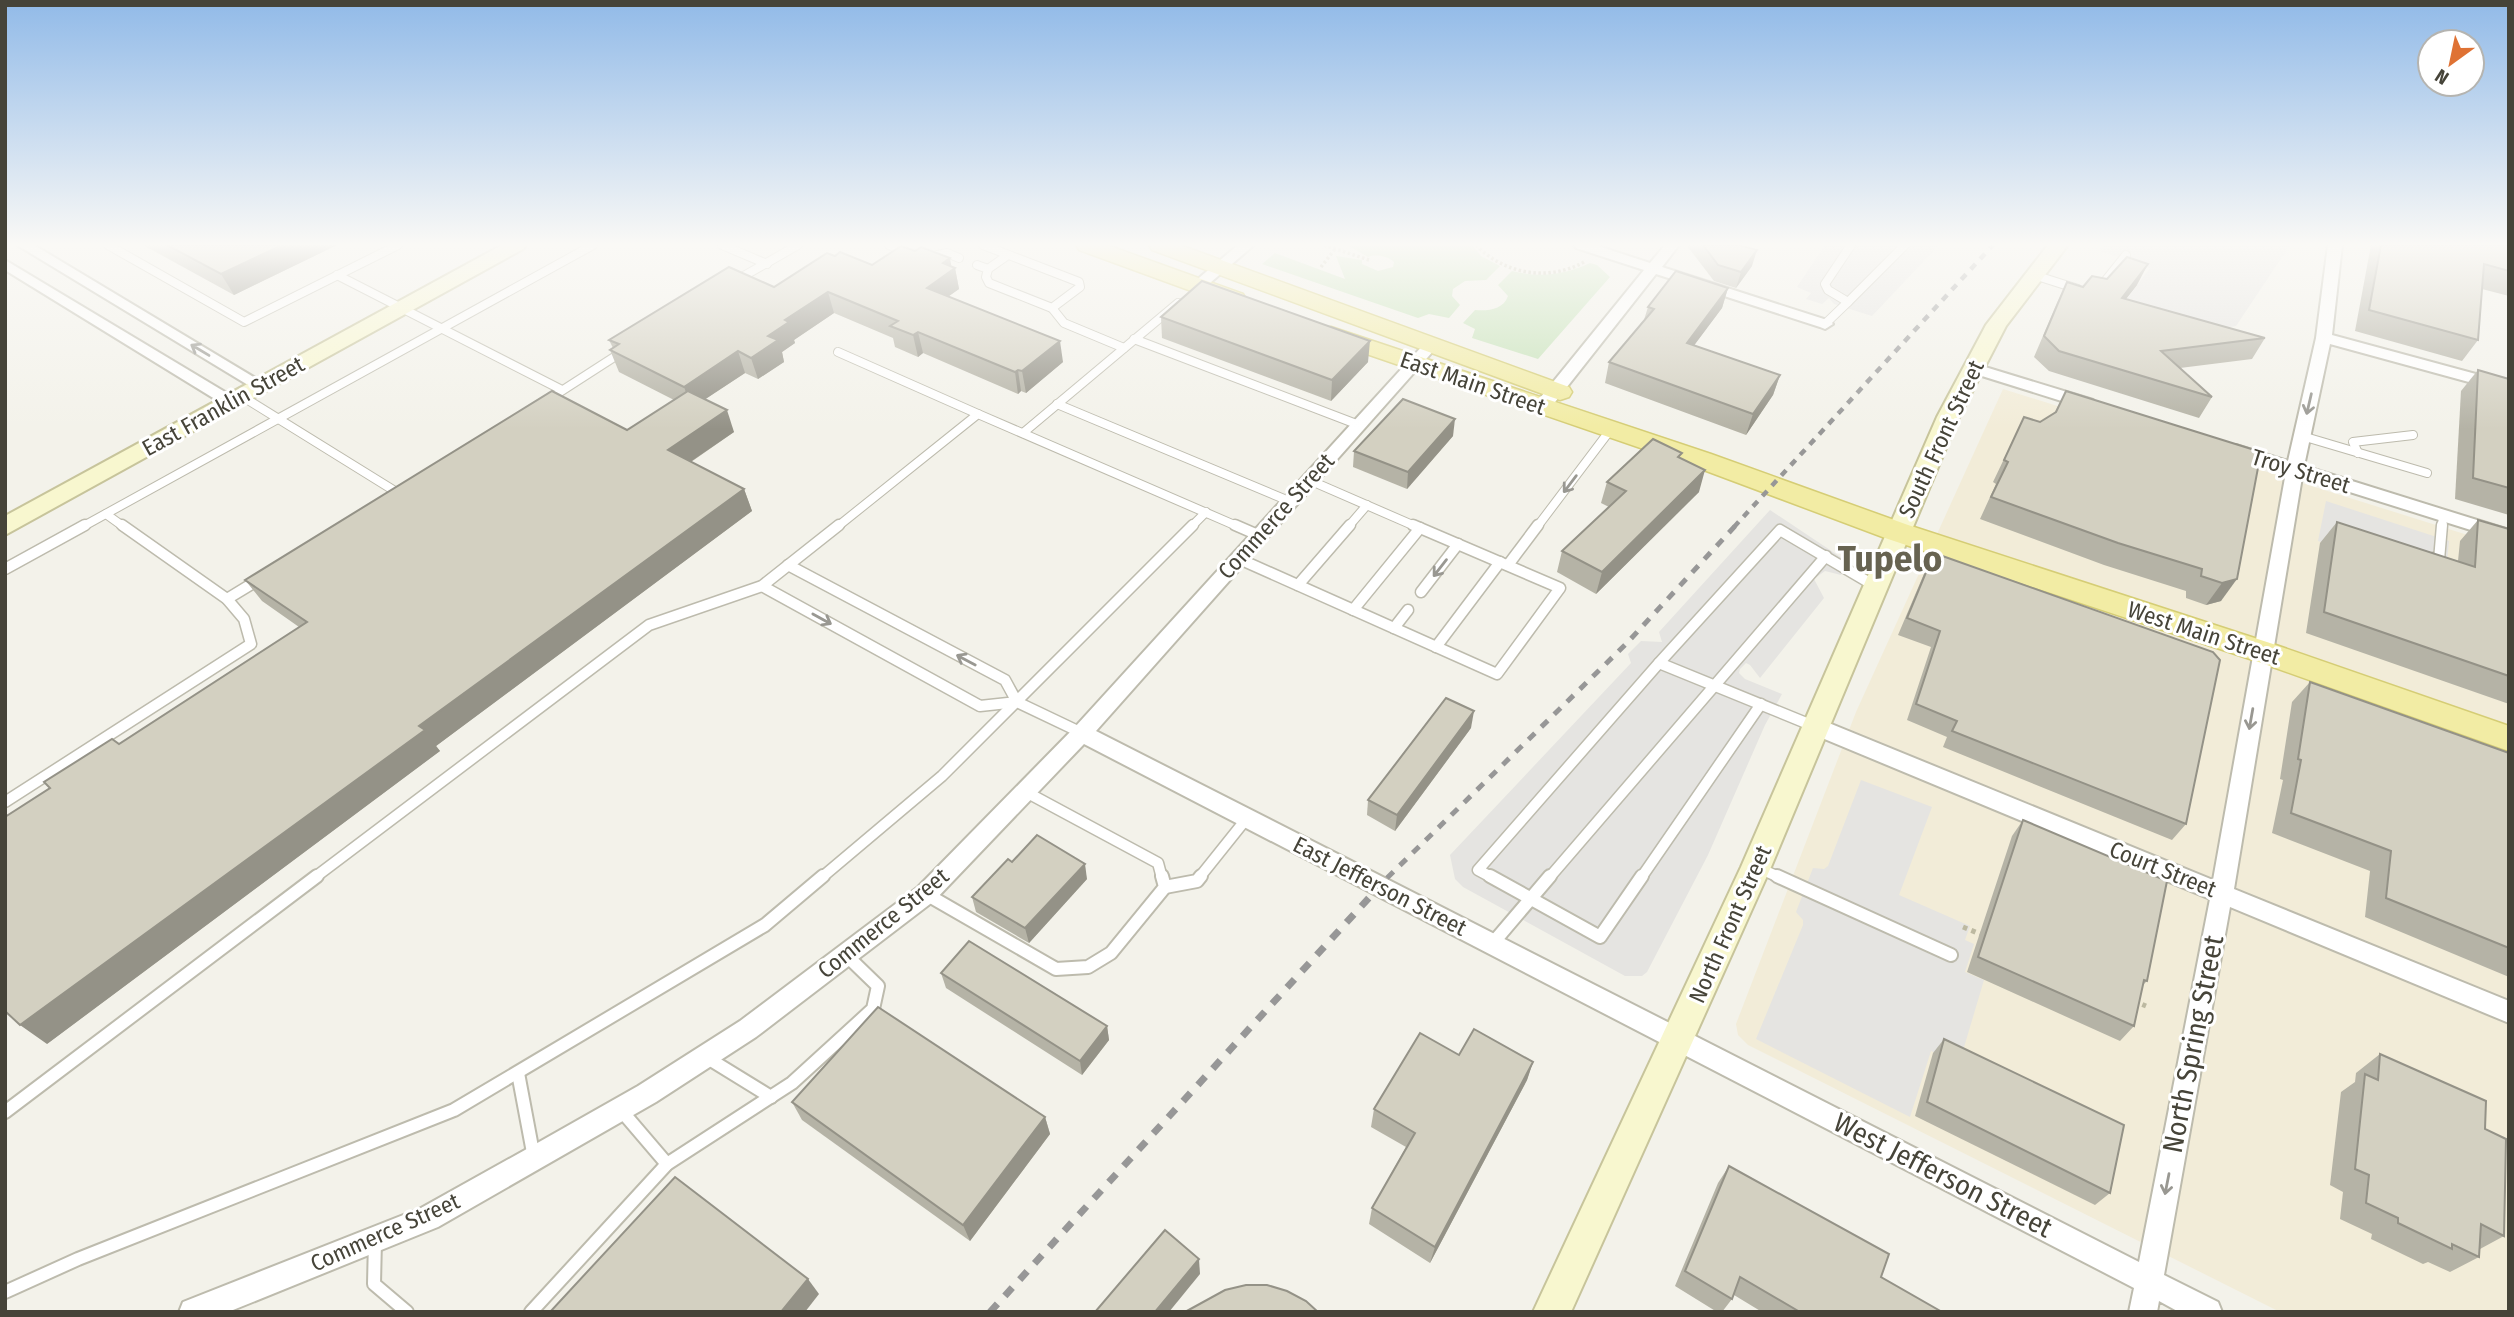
<svg xmlns="http://www.w3.org/2000/svg" width="2514" height="1317" font-family="'Fira Sans Condensed',sans-serif">
	<style>
		.commercial { fill: #f2ecd8 }
		.green { fill: #c6e2b8 }
		.parking { fill: #e5e4e1 }
		.lines { fill: none; stroke-linecap: round; stroke-linejoin: round }
		.lane-far2-casing { stroke: #bdbbad; stroke-width: 10 }
		.lane-far1-casing { stroke: #bdbbad; stroke-width: 13 }
		.lane-casing { stroke: #bdbbad; stroke-width: 16 }
		.street-casing { stroke: #bdbbad; stroke-width: 4 }
		.secondary-casing { stroke: #c7c49b; stroke-width: 4 }
		.primary-casing { stroke: #d5cd75; stroke-width: 3 }
		.path-far1 { stroke: #bdb9a1; stroke-width: 3.5; stroke-dasharray: 2.5 2.5; stroke-linecap: butt }
		.path { stroke: #bdb9a1; stroke-width: 5; stroke-dasharray: 4.5 4.5; stroke-linecap: butt }
		.lane-far2 { stroke: #fff; stroke-width: 8 }
		.lane-far1 { stroke: #fff; stroke-width: 10 }
		.lane { stroke: #fff; stroke-width: 12 }
		.street { fill: #fff; fill-rule: evenodd }
		.secondary { fill: #f8f7cf; fill-rule: evenodd }
		.primary { fill: #f2eca4; fill-rule: evenodd }
		.rail-far2 { stroke: #979797; stroke-width: 4.5; stroke-dasharray: 7 7; stroke-linecap: butt }
		.rail-far1 { stroke: #979797; stroke-width: 5; stroke-dasharray: 9 9; stroke-linecap: butt }
		.rail { stroke: #979797; stroke-width: 7; stroke-dasharray: 11 11; stroke-linecap: butt }
		.wall { fill: #b5b3a6 }
		.shaded-wall { fill: #949287 }
		.building { fill: #d3d0c1; stroke: #949287; stroke-width: 2 }
		.oneway { stroke: #999892 }
		.labels { text-anchor: middle; dominant-baseline: central; stroke-width: 6; stroke-linejoin: round; paint-order: stroke }
		.street-label { font-size: 23px; fill: #464439; stroke: #fff }
		.near-street-label { font-size: 28px; fill: #464439; stroke: #fff }
		.town-label { font-size: 37px; font-weight: bold; fill: #676351; stroke: #fff }
	</style>
	<rect width="100%" height="100%" fill="#f3f2ea"/>
	<!-- commercial -->
	<path class="commercial" d="M2003,389L2509,548V1312H2280L1748,1045L1738,1035L1736,1024L1856,712Z"/>
	<!-- green -->
	<g class="green">
		<path d="M1347,245H1472L1481,256L1500,266L1486,280L1465,281L1453,289L1452,296L1460,305L1449,318L1429,314L1418,318L1262,264L1275,253L1345,279L1336,256L1362,260V264L1378,271L1393,267L1394,262C1388,256 1376,254 1368,257Z"/>
		<path d="M1590,263L1597,265L1610,277L1538,359L1472,338L1475,329L1463,323L1475,310C1488,311 1503,310 1508,296L1498,285L1512,271C1539,278 1565,275 1590,263Z"/>
	</g>
	<!-- parking -->
	<g class="parking">
		<path d="M1825,245H1939L1872,316L1834,304L1829,298L1822,304L1806,299L1811,293L1797,287Z"/>
		<path d="M2105,245H2290L2236,326L2201,332L2123,304L2150,268L2100,251Z"/>
		<path d="M2326,501L2449,541L2445,582L2318,541Z"/>
		<path d="M1770,510L1848,562L1841,575L1825,571L1814,579L1824,598L1760,678L1750,665L1746,663L1740,669L1739,673L1745,679L1782,694L1765,725L1708,855L1647,972L1642,976H1625L1463,887L1455,879L1450,855L1631,663L1628,654L1641,641L1662,642L1659,632Z"/>
		<path d="M1861,780L1932,807L1899,895L1970,926L1965,940L1974,944L1965,972L1984,980L1959,1064L1931,1051L1910,1117L1756,1039L1803,925V920L1796,912L1813,868L1824,869L1828,866Z"/>
	</g>
	<g class="lines">
		<!-- lane-far2 casing -->
		<g class="lane-far2-casing">
			<g id="lane-far2">
				<path d="M108,245L244,322L398,245"/>
				<path d="M722,245L767,264"/>
				<path d="M889,245L908,253"/>
				<path d="M929,257L947,253L959,258"/>
				<path d="M977,265L988,269L986,277L989,283L1052,308L1080,287L1079,282L983,245"/>
				<path d="M988,269L1008,255"/>
				<path d="M337,275L562,390"/>
				<path d="M2034,275L2078,289"/>
				<path d="M735,281L798,245"/>
				<path d="M2098,290L2126,255"/>
				<path d="M1848,302L1905,245"/>
				<path d="M1052,308L1064,323L1124,348"/>
				<path d="M1825,324L1848,302L1828,290L1825,284L1851,245"/>
				<path d="M1134,339L1359,425"/>
				<path d="M838,352L978,414"/>
				<path d="M240,395L398,493"/>
				<path d="M546,401L622,352"/>
				<path d="M1057,404L1289,501"/>
				<path d="M1023,433L1178,303"/>
				<path d="M2302,436L2427,473"/>
				<path d="M2358,453L2353,442L2413,435"/>
				<path d="M1309,480L1417,527"/>
				<path d="M106,514L124,527"/>
				<path d="M82,527L593,245"/>
				<path d="M837,527L978,414L1239,527"/>
				<path d="M1191,527L1206,512"/>
				<path d="M1348,527L1367,505"/>
				<path d="M1537,527L1611,429"/>
				<path d="M2442,527L2443,515"/>
			</g>
		</g>
		<!-- lane-far1 casing -->
		<g class="lane-far1-casing">
			<g id="lane-far1">
				<path d="M1235,525L1258,535"/>
				<path d="M1237,558L1497,674L1560,588L1413,525"/>
				<path d="M2433,558L2439,560L2442,525"/>
				<path d="M788,565L1005,680L1017,702"/>
				<path d="M1508,565L1538,525"/>
				<path d="M5,569L85,525"/>
				<path d="M1298,585L1350,525"/>
				<path d="M762,586L980,706L1017,702L1082,733"/>
				<path d="M1421,592L1458,544"/>
				<path d="M227,599L260,579"/>
				<path d="M1353,610L1420,528"/>
				<path d="M1394,628L1408,610"/>
				<path d="M1436,647L1500,562"/>
				<path d="M1659,663L1816,727"/>
				<path d="M1026,792L1158,863L1162,878"/>
				<path d="M5,802L251,644L244,619L227,599L122,525"/>
				<path d="M1756,867L1781,878"/>
				<path d="M314,878L649,625L762,586L839,525"/>
				<path d="M821,878L942,776L1193,525"/>
				<path d="M1199,878L1247,818"/>
				<path d="M1493,878L1478,870L1659,663L1780,530L1875,586"/>
				<path d="M1549,878L1826,556"/>
				<path d="M1641,878L1761,704"/>
			</g>
		</g>
		<!-- lane casing -->
		<g class="lane-casing">
			<g id="lane">
				<path d="M1490,876L1600,937L1642,876"/>
				<path d="M1777,876L1951,955"/>
				<path d="M1165,887L1197,881L1201,876"/>
				<path d="M926,894L1056,969L1088,967L1111,953L1165,887L1162,876"/>
				<path d="M1493,943L1550,876"/>
				<path d="M706,1057L771,1097"/>
				<path d="M518,1073L534,1158"/>
				<path d="M620,1109L667,1164"/>
				<path d="M5,1112L317,876"/>
				<path d="M375,1240L374,1284L407,1312"/>
				<path d="M5,1292L78,1259L454,1110L765,925L823,876"/>
				<path d="M531,1312L667,1164L792,1083L873,1009L878,986L846,955"/>
			</g>
		</g>
		<!-- street casing -->
		<g class="street-casing">
			<g id="street">
				<path d="M17,245H34L267,385L265,388H253Z"/>
				<path d="M1238,245H1254L1203,289H1193L1191,286L1193,283Z"/>
				<path d="M1574,245H1595L1650,263L1665,245H1679L1662,267L1830,321L1833,324L1825,329L1820,327L1656,274L1548,411H1536L1534,407L1536,403L1644,270L1576,248Z"/>
				<path d="M2328,245H2342L2332,335L2509,383V393L2330,344L2304,466L2509,530V542L2302,477L2234,889L2509,1001V1023L2230,907L2164,1275L2218,1302L2222,1312H2179L2159,1301L2157,1312H2129L2134,1288L1084,744L934,901L756,1037L656,1102L438,1227L228,1312H179L183,1302L421,1208L525,1150L638,1086L740,1021L918,887L1075,727L1425,343H1435L1438,346L1435,349L1096,731L2139,1262L2210,899L1810,733L1807,727L1810,721L1817,719L1824,721L2213,880L2286,472L2230,454L2228,450L2236,445L2288,461L2316,338Z"/>
				<path d="M5,260L235,398L237,401L229,406L223,404L5,270Z"/>
				<path d="M1972,363L2093,400L2095,404L2087,409L1966,371L1964,368Z"/>
			</g>
		</g>
		<!-- secondary casing -->
		<g class="secondary-casing">
			<g id="secondary">
				<path d="M502,245H526L523,249L5,535V516Z"/>
				<path d="M2048,245H2068L2006,326L1959,417L1771,867L1571,1312H1533L1741,867L1937,417L1986,325Z"/>
			</g>
		</g>
		<!-- primary casing -->
		<g class="primary-casing">
			<g id="primary">
				<path d="M1076,245H1107L1243,294L1246,299L1243,304H1227L1079,250Z"/>
				<path d="M1149,245H1180L1569,387L1572,392L1569,397L1560,400L1551,397L1152,250Z"/>
				<path d="M1331,327L1711,454L1908,525L2273,644L2509,726V751L2253,660L1888,539L1693,466L1323,339L1319,334L1323,329Z"/>
			</g>
		</g>
		<!-- path-far1 -->
		<g class="path-far1">
			<path d="M1324,245L1369,260"/>
			<path d="M1476,245C1504,274 1548,282 1584,262"/>
			<path d="M1321,267L1335,249"/>
		</g>
		<!-- path -->
		<g class="path">
			<path d="M1963,927L1985,936"/>
			<path d="M2134,1001L2146,1006"/>
		</g>
		<!-- lane-far2 -->
		<use href="#lane-far2" class="lane-far2"/>
		<!-- lane-far1 -->
		<use href="#lane-far1" class="lane-far1"/>
		<!-- lane -->
		<use href="#lane" class="lane"/>
		<!-- street -->
		<use href="#street" class="street"/>
		<!-- secondary -->
		<use href="#secondary" class="secondary"/>
		<!-- primary -->
		<use href="#primary" class="primary"/>
		<!-- rail-far2 -->
		<path class="rail-far2" d="M1734,527L1993,245"/>
		<!-- rail-far1 -->
		<path class="rail-far1" d="M1387,878L1626,644L1736,525"/>
		<!-- rail -->
		<path class="rail" d="M990,1312L1389,876"/>
	</g>
	<!-- wall -->
	<g class="wall">
		<path d="M143,245H337L234,295Z"/>
		<path d="M1688,245H1739L1752,266L1736,288L1714,281L1688,247Z"/>
		<path d="M2371,245H2509V296L2482,289L2478,340L2462,361L2355,331Z"/>
		<path d="M915,251L955,268L959,289L948,296L1063,362L1026,393L1021,391L1018,394L923,353L918,357L895,347L893,338L834,313L794,340L795,343L782,352L784,362L758,379L745,373L705,399L734,432L691,462L744,489L752,511L436,746L440,751L47,1044L119,744L299,627L262,601L245,580L627,430L674,400L619,372L610,350L613,348L609,340L774,287L835,256L872,265Z"/>
		<path d="M2067,282L2083,287L2137,285L2126,299L2265,338L2252,359L2180,368L2212,397L2199,418L2049,371L2034,357L2057,303Z"/>
		<path d="M1728,288L1722,308L1694,345L1780,375L1773,395L1746,435L1605,383L1609,362L1644,320L1648,307Z"/>
		<path d="M1161,317L1368,362L1331,401L1162,338Z"/>
		<path d="M2478,370L2509,379V515L2455,499L2461,391Z"/>
		<path d="M2066,391L2261,452L2221,601L2206,605L2186,598V591L2104,565L1980,519L1996,484L1993,482L2024,417L2040,422L2054,414Z"/>
		<path d="M1453,436L1407,489L1353,467L1354,451Z"/>
		<path d="M1681,458L1699,492L1596,594L1557,572L1562,551L1609,507L1601,503L1607,482Z"/>
		<path d="M2478,520L2509,529V704L2306,633L2320,543L2337,522L2458,561L2460,541Z"/>
		<path d="M1934,553L2186,824L2172,840L1943,747L1947,737L1907,720L1931,647L1898,635L1926,569Z"/>
		<path d="M2310,682L2509,753V977L2365,917L2370,871L2272,833L2283,780L2280,779L2292,702Z"/>
		<path d="M1471,728L1395,831L1367,815L1368,800Z"/>
		<path d="M2023,820L2147,981L2143,985L2134,1026L2120,1041L1967,972L2012,836Z"/>
		<path d="M1087,879L1029,943L976,912L972,897Z"/>
		<path d="M941,973L1107,1026L1109,1040L1082,1075L946,988Z"/>
		<path d="M1944,1039L2110,1193L2095,1205L1915,1116L1933,1053Z"/>
		<path d="M2380,1054L2485,1129L2504,1236L2480,1249L2479,1257L2450,1272L2428,1262L2423,1264L2371,1239L2372,1234L2340,1219L2343,1192L2330,1185L2341,1092L2355,1082L2356,1073Z"/>
		<path d="M1459,1055L1533,1062L1527,1080L1430,1263L1369,1224L1372,1208L1406,1147L1371,1127L1374,1109Z"/>
		<path d="M792,1102L1045,1117L1050,1134L970,1241L802,1120Z"/>
		<path d="M1729,1166L1881,1277L1942,1312H1762L1734,1295L1732,1299L1722,1312H1717L1675,1286L1718,1183Z"/>
	</g>
	<!-- shaded-wall -->
	<g class="shaded-wall">
		<path d="M282,245H337L234,295L221,274Z"/>
		<path d="M1757,250L1752,266L1736,288L1741,272Z"/>
		<path d="M950,258L952,270L955,268L959,289L931,309L927,288L943,263Z"/>
		<path d="M2148,264L2137,285L2111,318L2122,298Z"/>
		<path d="M1728,288L1722,308L1681,363L1687,343Z"/>
		<path d="M828,292L834,313L794,340L795,343L782,352L784,362L758,379L751,358L768,336L785,320Z"/>
		<path d="M918,332L923,353L918,357L913,335Z"/>
		<path d="M1060,341L1063,362L1026,393L1022,371Z"/>
		<path d="M1370,341L1368,362L1331,401L1332,380Z"/>
		<path d="M738,351L745,373L692,408L684,387Z"/>
		<path d="M1018,370L1021,391L1018,394L1015,372Z"/>
		<path d="M1780,375L1773,395L1746,435L1753,414Z"/>
		<path d="M727,410L734,432L677,471L668,450Z"/>
		<path d="M1455,419L1453,436L1407,489L1408,472Z"/>
		<path d="M1705,470L1699,492L1596,594L1602,572Z"/>
		<path d="M744,489L752,511L436,746L440,751L47,1044L20,1025L419,726Z"/>
		<path d="M2237,579L2221,601L2206,605L2222,583Z"/>
		<path d="M1474,711L1471,728L1395,831L1397,815Z"/>
		<path d="M1085,864L1087,879L1029,943L1025,928Z"/>
		<path d="M1107,1026L1109,1040L1082,1075L1080,1061Z"/>
		<path d="M1533,1062L1527,1080L1430,1263L1435,1247Z"/>
		<path d="M1045,1117L1050,1134L970,1241L963,1225Z"/>
		<path d="M1199,1259L1200,1274L1169,1312H1155Z"/>
		<path d="M808,1279L819,1294L805,1312H781Z"/>
	</g>
	<!-- building -->
	<g class="building">
		<path d="M167,245H282L221,274Z"/>
		<path d="M1703,245H1739L1757,250L1741,272L1718,265Z"/>
		<path d="M2381,245H2509V271L2484,264L2478,340L2369,310Z"/>
		<path d="M901,246L915,251L921,247L950,258L943,263L955,268L927,288L1060,341L1022,371L1018,370L1015,372L918,332L913,335L890,326L898,321L828,292L785,320L789,322L768,336L778,340L751,358L738,351L684,387L610,350L619,344L609,340L729,267L774,287L827,253L835,256L840,252L872,265Z"/>
		<path d="M2127,257L2148,264L2122,298L2265,338L2161,351L2212,397L2059,351L2044,336L2067,282L2083,287L2092,276L2107,279Z"/>
		<path d="M1676,271L1728,288L1687,343L1780,375L1753,414L1609,362L1654,309L1648,307Z"/>
		<path d="M1202,281L1370,341L1332,380L1161,317Z"/>
		<path d="M2478,370L2509,379V488L2473,478Z"/>
		<path d="M552,391L627,430L688,391L727,410L668,450L744,489L419,726L425,730L20,1025L5,1011V817L50,788L44,782L112,739L119,744L307,622L245,580Z"/>
		<path d="M2066,391L2261,452L2237,579L2222,583L2201,576L2202,569L2118,543L1991,497L2008,462L2004,460L2024,417L2040,422L2056,412Z"/>
		<path d="M1403,399L1455,419L1408,472L1354,451Z"/>
		<path d="M1653,439L1682,453L1678,457L1705,470L1602,572L1562,551L1626,491L1607,482Z"/>
		<path d="M2478,520L2509,529V676L2324,612L2337,522L2475,567Z"/>
		<path d="M1934,553L2213,652L2220,660L2186,824L1952,731L1957,721L1916,704L1940,631L1907,618Z"/>
		<path d="M2310,682L2509,753V948L2386,898L2391,851L2291,813L2301,760L2298,759Z"/>
		<path d="M1446,698L1474,711L1397,815L1368,800Z"/>
		<path d="M2023,820L2167,881L2147,981L2144,980L2134,1026L1978,957Z"/>
		<path d="M1037,835L1085,864L1025,928L972,897L1008,859L1012,862Z"/>
		<path d="M969,941L1107,1026L1080,1061L941,973Z"/>
		<path d="M878,1007L1045,1117L963,1225L792,1102Z"/>
		<path d="M1474,1029L1533,1062L1435,1247L1372,1208L1415,1133L1374,1109L1420,1033L1459,1055Z"/>
		<path d="M1944,1039L2124,1125L2110,1193L1927,1102Z"/>
		<path d="M2380,1054L2486,1101L2485,1129L2506,1139L2504,1236L2481,1224L2479,1257L2452,1244V1249L2398,1223V1218L2366,1203L2369,1175L2355,1169L2365,1074L2378,1080Z"/>
		<path d="M1729,1166L1889,1254L1881,1277L1942,1312H1800L1740,1277L1732,1299L1685,1271Z"/>
		<path d="M675,1177L808,1279L781,1312H550Z"/>
		<path d="M1165,1230L1199,1259L1155,1312H1095Z"/>
		<path d="M1246,1285H1267L1287,1291L1306,1301L1318,1312H1185L1225,1290Z"/>
	</g>
	<!-- one-way arrows -->
	<defs><path id="oneway-shaft" d="M-6 0H5M1.5-3L5.5 0L1.5 3" fill="none" stroke-width="1.6" stroke-linecap="round" stroke-linejoin="round" transform="scale(1.75)"/></defs>
	<g class="oneway">
		<use href="#oneway-shaft" transform="translate(200 350) rotate(-149)"/>
		<use href="#oneway-shaft" transform="translate(2309 404) rotate(103)"/>
		<use href="#oneway-shaft" transform="translate(1570 484) rotate(127)"/>
		<use href="#oneway-shaft" transform="translate(1440 568) rotate(128)"/>
		<use href="#oneway-shaft" transform="translate(822 619) rotate(29)"/>
		<use href="#oneway-shaft" transform="translate(966 660) rotate(-152)"/>
		<use href="#oneway-shaft" transform="translate(2251 719) rotate(100)"/>
		<use href="#oneway-shaft" transform="translate(2167 1184) rotate(101)"/>
	</g>
	<!-- sky -->
	<linearGradient id="sky" x2="0" y2="1"><stop stop-color="#91bae8"/><stop offset="0.57" stop-color="#faf9f6"/><stop offset="1" stop-color="#faf9f6" stop-opacity="0"/></linearGradient>
	<rect width="2514" height="429" fill="url(#sky)"/>
	<g class="labels">
		<!-- street labels -->
		<g class="street-label">
			<text transform="translate(1473 383) rotate(19)">East Main Street</text>
			<text transform="translate(223 406) rotate(-29)">East Franklin Street</text>
			<text transform="translate(1941 439) rotate(-65)">South Front Street</text>
			<text transform="translate(2301 471) rotate(17)">Troy Street</text>
			<text transform="translate(1276 516) rotate(-48)">Commerce Street</text>
			<text transform="translate(2204 633) rotate(18)">West Main Street</text>
			<text transform="translate(2163 869) rotate(22)">Court Street</text>
			<text transform="translate(1380 886) rotate(27)">East Jefferson Street</text>
			<text transform="translate(883 923) rotate(-39)">Commerce Street</text>
			<text transform="translate(1730 924) rotate(-66)">North Front Street</text>
			<text transform="translate(385 1232) rotate(-24)">Commerce Street</text>
		</g>
		<!-- near-street labels -->
		<g class="near-street-label">
			<text transform="translate(2193 1044) rotate(-79)">North Spring Street</text>
			<text transform="translate(1943 1175) rotate(27)">West Jefferson Street</text>
		</g>
		<!-- town labels -->
		<g class="town-label">
			<text x="1890" y="558">Tupelo</text>
		</g>
	</g>
	<!-- border -->
	<rect width="2514" height="1317" fill="none" stroke="#464439" stroke-width="14"/>
	<!-- north arrow -->
	<g transform="translate(2451 63) rotate(213)"><circle r="33" fill="#ffffff" stroke="#b5b4b0" stroke-width="2"/>
	<path d="M0-5L12 26L0 18L-12 26Z" fill="#df7234"/>
	<text y="-10" font-size="19" font-weight="bold" text-anchor="middle" fill="#464439">N</text>
	</g>
</svg>
